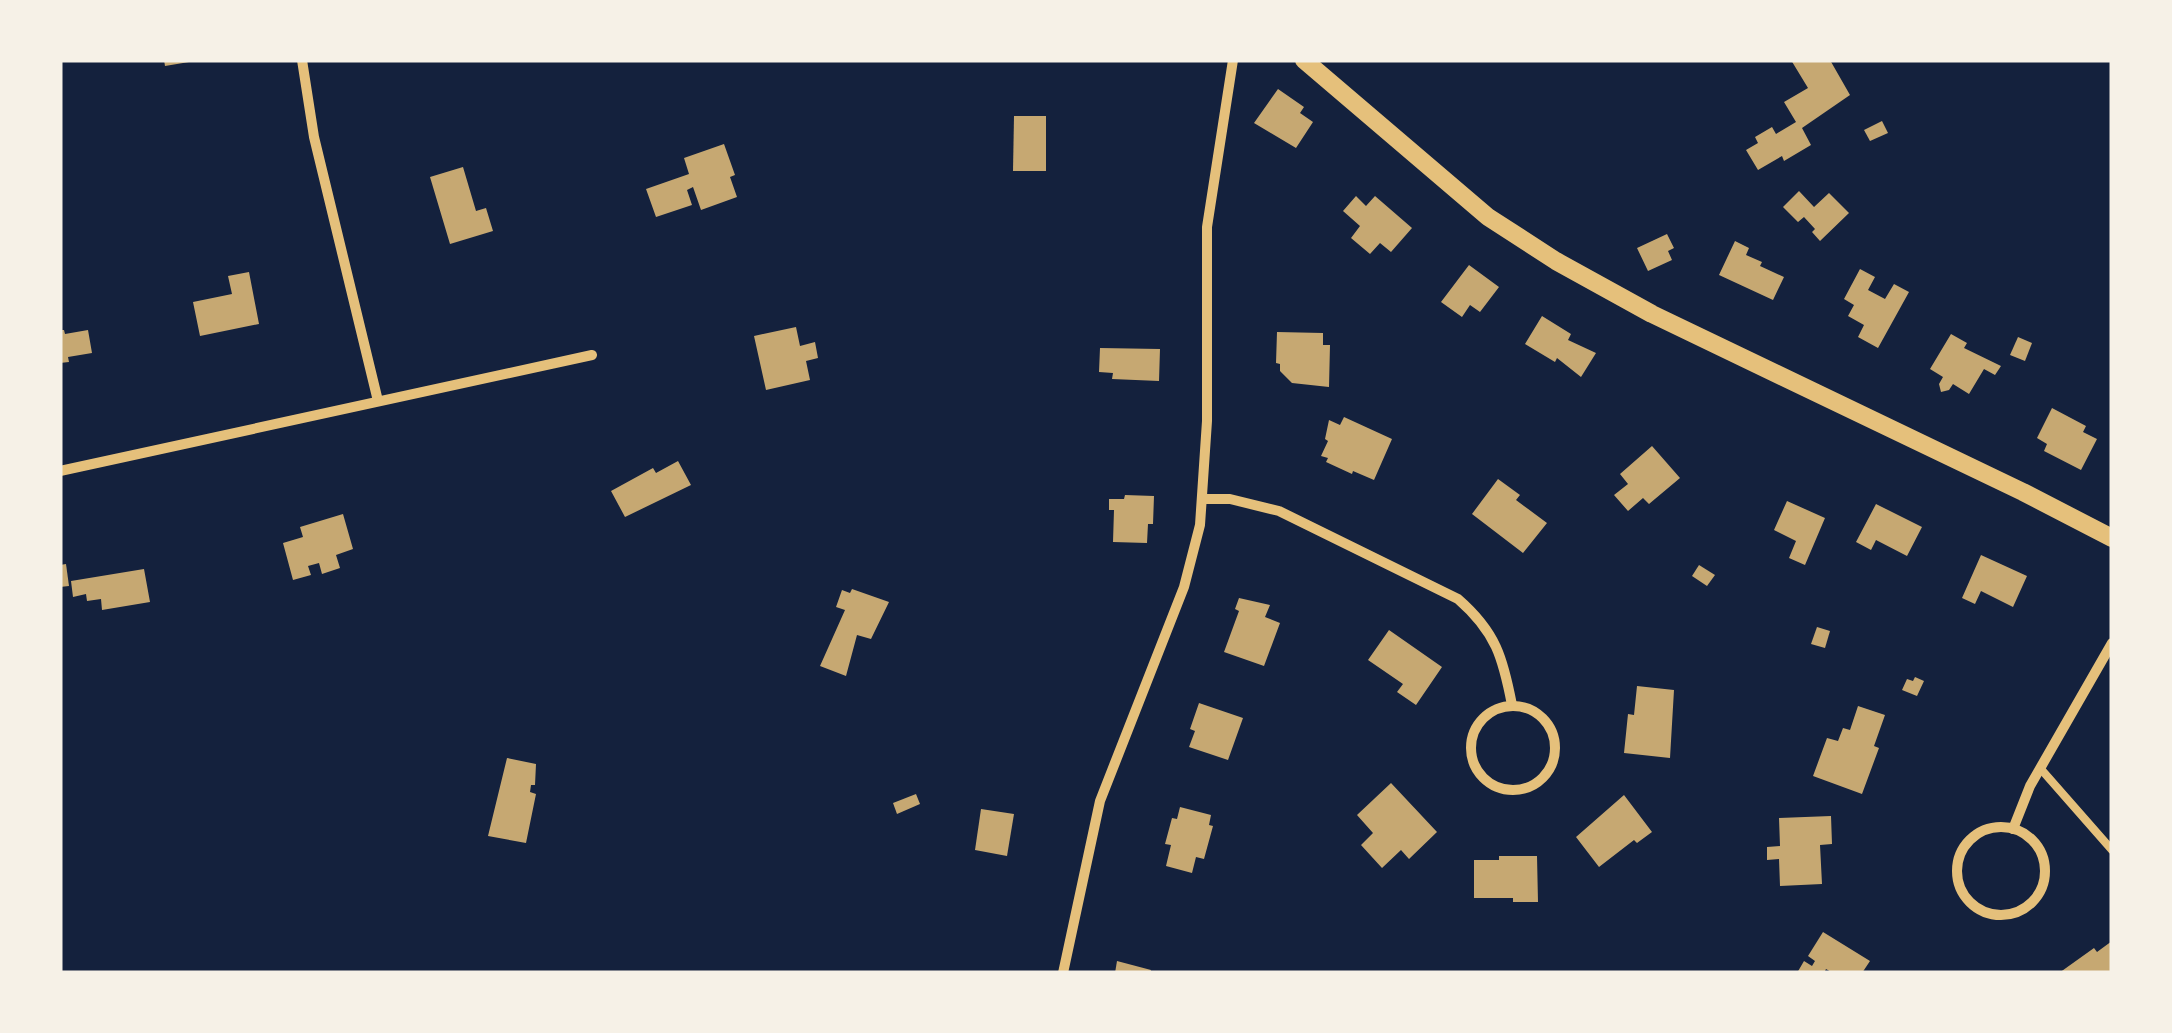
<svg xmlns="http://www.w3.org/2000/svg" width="2172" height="1033" font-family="'Crimson Pro',serif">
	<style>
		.building { fill: #c6a872 }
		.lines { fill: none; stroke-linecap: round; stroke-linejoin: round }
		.service { stroke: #e5c07b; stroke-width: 8 }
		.minor { stroke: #e5c07b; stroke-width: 10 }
		.tertiary { stroke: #e5c07b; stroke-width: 18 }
	</style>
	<rect width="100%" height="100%" fill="#14213d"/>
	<!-- building -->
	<g class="building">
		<path d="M164,60H189V62L165,66Z"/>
		<path d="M1791,60H1830L1850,95L1802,128L1811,145L1784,161L1782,156L1758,170L1746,150L1758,143L1755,137L1772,127L1776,134L1796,122L1784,102L1808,88Z"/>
		<path d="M1278,89L1304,107L1300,113L1313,122L1296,148L1254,123Z"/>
		<path d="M1014,116H1046V171H1013Z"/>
		<path d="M1882,121L1888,133L1870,141L1864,130Z"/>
		<path d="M724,144L735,175L730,177L737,197L701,210L693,187L687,190L692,205L656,217L646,189L689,174L684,158Z"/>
		<path d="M463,167L476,211L486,208L493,231L450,244L430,177Z"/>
		<path d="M1799,191L1814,207L1829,193L1849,213L1820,241L1812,232L1815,229L1804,217L1798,222L1783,207Z"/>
		<path d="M1356,196L1366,206L1375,196L1412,228L1391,252L1380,243L1370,254L1351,238L1360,226L1343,211Z"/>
		<path d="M1667,234L1674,248L1668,251L1672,260L1648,271L1637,248Z"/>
		<path d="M1735,241L1749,248L1746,255L1762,262L1760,266L1784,277L1773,300L1719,275Z"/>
		<path d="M1469,265L1499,287L1480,312L1470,305L1462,317L1441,302Z"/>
		<path d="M1860,269L1875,277L1868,290L1885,299L1894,284L1909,292L1878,348L1858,337L1864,325L1848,316L1854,305L1844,299Z"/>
		<path d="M249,272L259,324L200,336L193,302L232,294L228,276Z"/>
		<path d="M1542,316L1571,334L1568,340L1596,353L1581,377L1557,358L1555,362L1525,344Z"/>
		<path d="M796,327L800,346L815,342L818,358L806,361L810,380L766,390L754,336Z"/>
		<path d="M60,330H64L65,334L88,330L92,353L68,357L69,362L60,363Z"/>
		<path d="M1277,332L1323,333V345H1330L1329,387L1292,383L1280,371V364L1276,363Z"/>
		<path d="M1951,334L1967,343L1964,348L2001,366L1995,375L1984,369L1969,394L1953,384L1949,390L1941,392L1939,384L1943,377L1930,369Z"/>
		<path d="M2018,337L2032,343L2025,361L2010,355Z"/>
		<path d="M1100,348L1160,349L1159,381L1112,379L1113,373L1099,372Z"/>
		<path d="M2052,408L2086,426L2083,432L2097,439L2081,470L2044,451L2047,444L2037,438Z"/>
		<path d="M1344,417L1392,439L1374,480L1353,471L1352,474L1326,462L1328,458L1321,456L1328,441L1325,439L1329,420L1340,425Z"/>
		<path d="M1652,446L1680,478L1649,504L1643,498L1628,511L1614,495L1628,484L1620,474Z"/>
		<path d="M678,461L691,485L625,517L611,491L653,468L656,473Z"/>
		<path d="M1498,479L1520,495L1516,500L1547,523L1523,553L1472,514Z"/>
		<path d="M1125,495L1154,496L1153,524H1148L1147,543L1113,542L1114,510H1109V499H1124Z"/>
		<path d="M1787,501L1825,518L1805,565L1789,558L1796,541L1774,530Z"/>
		<path d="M1876,504L1922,527L1907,556L1876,540L1871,550L1856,542Z"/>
		<path d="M343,514L353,549L336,555L340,568L322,574L319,563L308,566L311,575L293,580L283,543L303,537L300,527Z"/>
		<path d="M1981,555L2027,576L2013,607L1981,591L1975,604L1962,598Z"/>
		<path d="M66,564L69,586L60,587V565Z"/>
		<path d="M1699,565L1715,575L1707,586L1692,576Z"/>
		<path d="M144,569L150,602L102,610L101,599L87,601L86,594L73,597L71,581Z"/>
		<path d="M852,589L889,602L871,639L857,635L846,676L820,666L845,610L836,607L842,590L850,593Z"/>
		<path d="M1239,598L1270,605L1265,617L1280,623L1264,666L1224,652L1239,611L1235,609Z"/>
		<path d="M1817,627L1830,631L1825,648L1811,644Z"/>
		<path d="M1389,630L1442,667L1416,705L1397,692L1403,684L1368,660Z"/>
		<path d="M1915,677L1924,681L1917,696L1902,690L1907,679L1913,681Z"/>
		<path d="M1637,686L1674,690L1670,758L1624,753L1628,714L1634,715Z"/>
		<path d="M1199,703L1243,718L1228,760L1189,747L1195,731L1190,729Z"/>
		<path d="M1858,706L1885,715L1874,746L1879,748L1862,794L1813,776L1827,738L1838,741L1843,728L1850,730Z"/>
		<path d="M507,758L536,764L535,785H531L530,792L536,794L526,843L488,836Z"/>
		<path d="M1391,783L1437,832L1409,859L1401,850L1382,868L1361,845L1373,833L1357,815Z"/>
		<path d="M916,794L920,804L897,814L893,803Z"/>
		<path d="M1624,795L1652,832L1637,843L1634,840L1599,867L1576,837Z"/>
		<path d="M1180,807L1211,815L1209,825L1213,826L1204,859L1196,857L1192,873L1166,866L1171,845L1165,844L1172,818L1177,819Z"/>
		<path d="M981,809L1014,814L1007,856L975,850Z"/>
		<path d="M1831,816L1832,844L1820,845L1822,884L1780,886L1779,859L1767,860V847L1780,846L1779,818Z"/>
		<path d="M1499,856H1537L1538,902H1513V898H1474V860H1499Z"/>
		<path d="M1823,932L1870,961L1862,973H1833L1826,969L1824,973H1797L1804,961L1812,966L1815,961L1808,956Z"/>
		<path d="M2112,941V973H2059L2094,948L2097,952Z"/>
		<path d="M1117,961L1151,970L1150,973H1115Z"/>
	</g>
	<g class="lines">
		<!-- service -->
		<path class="service" d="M2040,768L2112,850"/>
		<!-- minor -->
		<g class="minor">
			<path d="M302,60L314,137L378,401"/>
			<path d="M60,471L592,355"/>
			<path d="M1203,499H1230L1279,511L1458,599C1496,632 1503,658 1512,705"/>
			<circle cx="1513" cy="748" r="42"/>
			<circle cx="2001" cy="871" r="44"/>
			<path d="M2013,829L2030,786L2112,643"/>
			<path d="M1063,973L1100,801L1184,587L1200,525L1207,421V227L1233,60"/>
		</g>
		<!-- tertiary -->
		<path class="tertiary" d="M1304,60L1488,217L1556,261L1652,314L2023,492L2112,538"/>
	</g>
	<!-- border -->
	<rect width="2172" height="1033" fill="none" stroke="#f6f1e7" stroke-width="125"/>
</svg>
